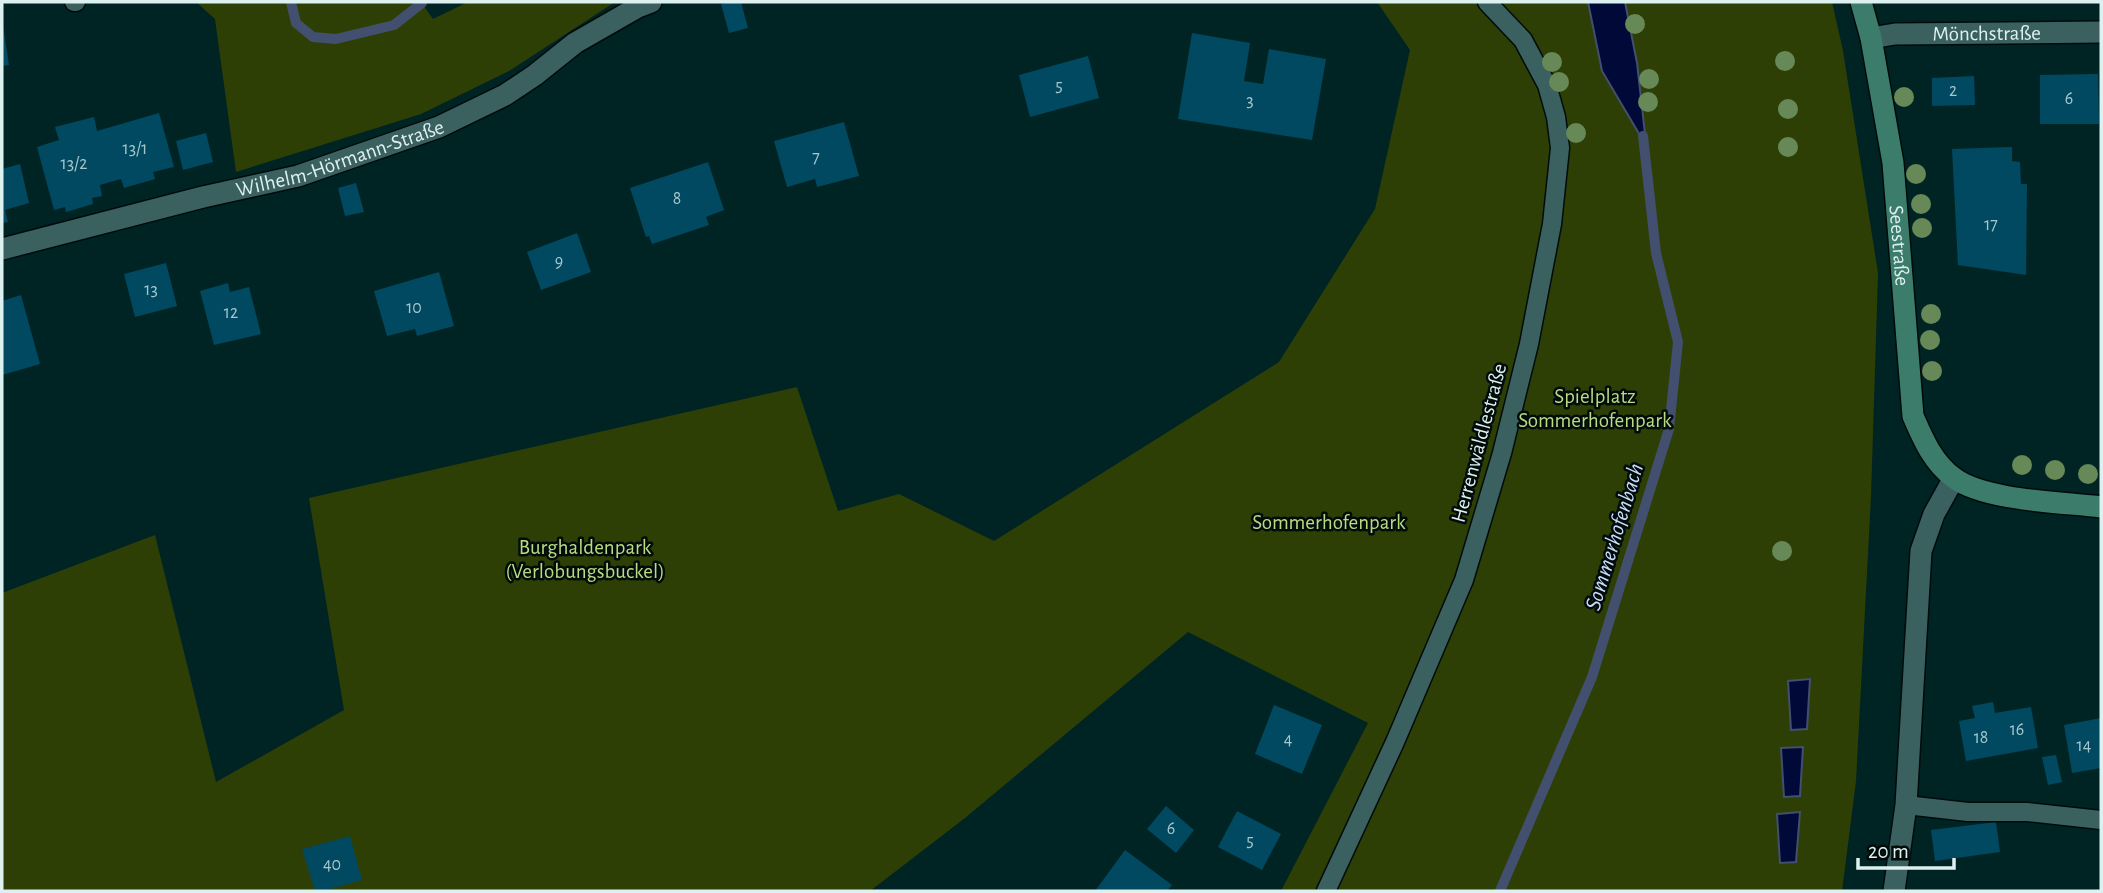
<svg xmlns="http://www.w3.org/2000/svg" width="2103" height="893" font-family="'Alegreya Sans',sans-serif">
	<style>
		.green { fill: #2e3f05 }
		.water { fill: #000937; stroke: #424f6e; stroke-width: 2 }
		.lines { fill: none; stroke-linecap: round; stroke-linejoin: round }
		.stream { stroke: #424f6e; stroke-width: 10 }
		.building { fill: #004960 }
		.lane-casing { stroke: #000b0b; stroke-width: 21 }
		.street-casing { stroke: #000b0b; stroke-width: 24 }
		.secondary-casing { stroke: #000b0b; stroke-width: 24 }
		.lane { stroke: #3a605f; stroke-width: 18 }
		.street { stroke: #3a605f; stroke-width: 21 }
		.secondary { stroke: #3c7c6a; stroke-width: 21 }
		.tree { fill: #668957 }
		.labels { text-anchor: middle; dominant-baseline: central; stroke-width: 5; stroke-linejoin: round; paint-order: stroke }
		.number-label { font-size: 18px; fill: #a6c7cc }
		.street-label { font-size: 21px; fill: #ddf1f0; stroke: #010b0a }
		.park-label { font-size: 21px; fill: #b9db81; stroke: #010b0a }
		.water-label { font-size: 23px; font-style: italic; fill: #c9dcfc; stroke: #010b0a }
	</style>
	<rect width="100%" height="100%" fill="#002424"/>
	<!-- green -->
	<g class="green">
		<path d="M196,2H421L433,19L468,2H615L509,71L421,114L236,172L215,19Z"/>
		<path d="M1377,2H1588L1602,71L1637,63L1625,2H1832L1843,51L1878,273L1871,496L1856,781L1842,891H1281L1368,723L1188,632L965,818L870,891H2V593L155,535L216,782L344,710L309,498L797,387L838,511L899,494L994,541L1279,362L1375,209L1410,50Z"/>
	</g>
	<!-- water -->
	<g class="water">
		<path d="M1588,2H1625L1637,63L1645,134L1641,137L1602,71Z"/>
		<path d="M1810,679L1807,729L1791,730L1788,681Z"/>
		<path d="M1803,747L1800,796L1784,797L1781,748Z"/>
		<path d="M1800,812L1796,862L1780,863L1777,814Z"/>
	</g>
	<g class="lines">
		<!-- stream -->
		<g class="stream">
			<path d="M291,2L296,23L313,37L336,39L394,25L422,3"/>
			<path d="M1500,891L1592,677L1669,429L1678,342L1656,253L1643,136"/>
		</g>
	</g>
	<!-- building -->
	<g class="building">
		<path d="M732,2H741L748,28L729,33L721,4Z"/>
		<path d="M3,26L9,65L2,66V27Z"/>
		<path d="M1192,33L1250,43L1244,81L1263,84L1269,49L1326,59L1312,140L1178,119Z"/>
		<path d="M1088,56L1099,98L1030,117L1019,75Z"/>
		<path d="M2098,74L2099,124H2040V75Z"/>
		<path d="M1974,76L1975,105L1932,106V78Z"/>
		<path d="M159,113L174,167L153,172L155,179L124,188L121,179L100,185L102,196L92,198L93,204L66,212L65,207L54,210L37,147L59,140L55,127L94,117L97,131Z"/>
		<path d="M844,122L859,176L817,187L815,179L787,187L774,141Z"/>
		<path d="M206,133L213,162L183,170L176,141Z"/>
		<path d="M2012,147V161L2020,162L2021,184H2027L2026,275L1958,265L1952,149Z"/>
		<path d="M708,162L724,210L706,217L709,225L652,244L649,236L646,237L630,188Z"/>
		<path d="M20,164L29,203L5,210L8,222L2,223V169Z"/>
		<path d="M356,183L364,212L345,216L338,188Z"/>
		<path d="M577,233L591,272L541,290L527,252Z"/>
		<path d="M166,263L177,306L135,317L124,274Z"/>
		<path d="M439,272L454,326L417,336L415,329L387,336L374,291Z"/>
		<path d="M228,283L230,292L249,287L261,334L214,345L200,291Z"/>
		<path d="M21,295L40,364L2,375V301Z"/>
		<path d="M1993,702L1995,713L2031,707L2038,748L1966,761L1959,721L1975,718L1972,706Z"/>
		<path d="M1274,705L1322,725L1302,774L1255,754Z"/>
		<path d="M2101,718V768L2072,773L2064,725Z"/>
		<path d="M2056,755L2062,782L2048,785L2042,757Z"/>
		<path d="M1166,806L1194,830L1176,853L1147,829Z"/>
		<path d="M1237,811L1281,834L1262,870L1218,847Z"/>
		<path d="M1996,822L2000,852L1935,861L1931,830Z"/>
		<path d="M350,836L362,880L323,891H315L302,849Z"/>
		<path d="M1125,850L1172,885L1167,891H1095Z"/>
	</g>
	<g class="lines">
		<!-- lane casing -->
		<g class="lane-casing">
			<g id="lane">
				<path d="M74,2H76"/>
				<path d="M1906,805L1968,812H2027L2101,820"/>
				<path d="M1326,891L1395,742L1464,580L1502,453L1529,344L1552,224L1560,148L1556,117L1547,85L1523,40L1487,2"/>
			</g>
		</g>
		<!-- street casing -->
		<g class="street-casing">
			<g id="street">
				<path id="s1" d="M1871,38L1895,34L2101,32"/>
				<path id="s2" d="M2,249L203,197L298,176L439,127L505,95L535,75L575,43L638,7L651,2"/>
				<path d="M1894,891L1906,805L1921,551L1934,514L1954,478"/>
			</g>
		</g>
		<!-- secondary casing -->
		<g class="secondary-casing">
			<g id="secondary">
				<path id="s3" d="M1861,2L1871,38L1893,163L1913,416C1923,439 1933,463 1954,478C1986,501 2061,502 2101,507"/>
			</g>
		</g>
		<!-- lane -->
		<use href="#lane" class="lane"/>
		<!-- street -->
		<use href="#street" class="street"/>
		<!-- secondary -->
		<use href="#secondary" class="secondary"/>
	</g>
	<!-- trees -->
	<g class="tree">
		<circle cx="1635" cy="24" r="10"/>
		<circle cx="1785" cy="61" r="10"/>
		<circle cx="1552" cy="62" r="10"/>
		<circle cx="1649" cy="79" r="10"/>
		<circle cx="1559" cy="82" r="10"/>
		<circle cx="1904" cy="97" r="10"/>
		<circle cx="1648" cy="102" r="10"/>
		<circle cx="1788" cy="109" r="10"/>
		<circle cx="1576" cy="133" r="10"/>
		<circle cx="1788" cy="147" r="10"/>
		<circle cx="1916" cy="174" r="10"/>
		<circle cx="1921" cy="204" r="10"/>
		<circle cx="1922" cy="228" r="10"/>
		<circle cx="1931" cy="314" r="10"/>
		<circle cx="1930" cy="340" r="10"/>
		<circle cx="1932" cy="371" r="10"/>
		<circle cx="2022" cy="465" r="10"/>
		<circle cx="2055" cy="470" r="10"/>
		<circle cx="2088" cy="474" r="10"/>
		<circle cx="1782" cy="551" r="10"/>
	</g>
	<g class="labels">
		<!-- number labels -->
		<g class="number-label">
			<text x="1059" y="86">5</text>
			<text x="1953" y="91">2</text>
			<text x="2069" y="99">6</text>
			<text x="1250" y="101">3</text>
			<text x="135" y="149">13/1</text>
			<text x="816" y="158">7</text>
			<text x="74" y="164">13/2</text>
			<text x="677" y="199">8</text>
			<text x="1991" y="225">17</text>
			<text x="559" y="262">9</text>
			<text x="151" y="290">13</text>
			<text x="414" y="308">10</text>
			<text x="231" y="313">12</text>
			<text x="2017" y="730">16</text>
			<text x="1981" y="738">18</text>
			<text x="1288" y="740">4</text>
			<text x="2084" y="746">14</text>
			<text x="1171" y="829">6</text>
			<text x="1250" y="841">5</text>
			<text x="332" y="865">40</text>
		</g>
		<!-- street labels -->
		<g class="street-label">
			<text stroke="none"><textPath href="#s1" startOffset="116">Mönchstraße</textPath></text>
			<text stroke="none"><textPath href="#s2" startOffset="350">Wilhelm-Hörmann-Straße</textPath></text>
			<text stroke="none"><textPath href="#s3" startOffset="247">Seestraße</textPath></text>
			<text transform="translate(1479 443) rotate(-75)">Herrenwäldlestraße</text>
		</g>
		<!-- park labels -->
		<g class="park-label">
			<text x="1595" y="396">Spielplatz<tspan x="1595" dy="24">Sommerhofenpark</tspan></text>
			<text x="1329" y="522">Sommerhofenpark</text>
			<text x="585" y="547">Burghaldenpark<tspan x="585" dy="24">(Verlobungsbuckel)</tspan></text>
		</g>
		<!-- water labels -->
		<g class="water-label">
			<text transform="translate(1615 537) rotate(-73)">Sommerhofenbach</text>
		</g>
	</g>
	<!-- border -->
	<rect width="2103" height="893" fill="none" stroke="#ddf1f0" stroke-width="7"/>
	<!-- scale -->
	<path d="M1858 858v10h96v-10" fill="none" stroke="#ddf1f0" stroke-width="3.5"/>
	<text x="1868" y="858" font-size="21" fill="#ddf1f0" stroke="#010b0a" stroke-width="5" paint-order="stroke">20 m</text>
</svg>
